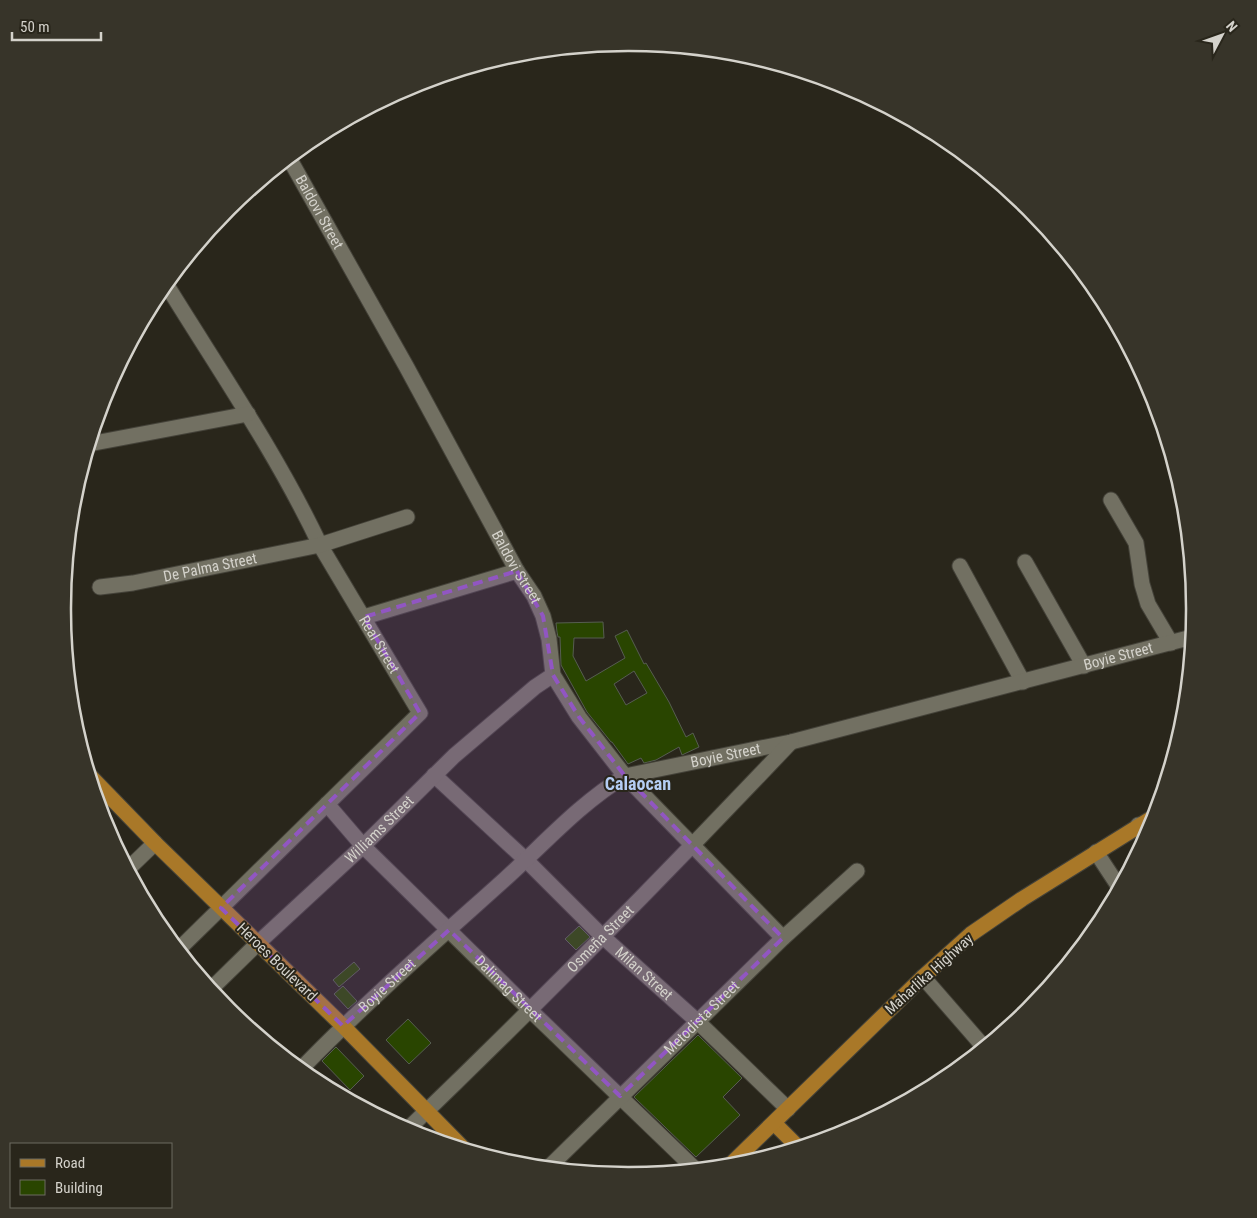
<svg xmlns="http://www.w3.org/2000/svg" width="1257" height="1218" font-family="'Roboto Condensed',sans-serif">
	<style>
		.building { fill: #294500; stroke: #565d51; fill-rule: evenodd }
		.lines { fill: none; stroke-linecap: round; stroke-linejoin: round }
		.minor-casing { stroke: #444239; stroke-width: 17 }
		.major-casing { stroke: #444239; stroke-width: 17 }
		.minor { stroke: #727062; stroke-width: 15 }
		.major { stroke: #a97828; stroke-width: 15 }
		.marked { fill: #9156c2; fill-opacity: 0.2; stroke: #9156c2; stroke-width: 4; stroke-dasharray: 10 6; stroke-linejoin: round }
		.labels { text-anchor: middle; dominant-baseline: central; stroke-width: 4; stroke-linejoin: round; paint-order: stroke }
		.street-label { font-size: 15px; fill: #d4d2cb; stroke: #29261b }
		.quarter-label { font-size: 18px; font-weight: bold; fill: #b5cef4; stroke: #29261b }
		.rim { fill: none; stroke: #d4d2cb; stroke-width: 2.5 }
	</style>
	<rect width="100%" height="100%" fill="#29261b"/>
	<!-- building -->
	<g class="building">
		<path d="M603,622L604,638H574L573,656L586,681L625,658L615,636L627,630L644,664L646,663L669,702L686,737L693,733L699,747L682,755L679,747L656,760L644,763L641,758L628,764L612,742H611L587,712L561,665L560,637H558L557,632L556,623ZM634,671L647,693L626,705L614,684Z"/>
		<path d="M579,926L590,937L576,950L565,939Z"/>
		<path d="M354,962L360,969L339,987L333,980Z"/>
		<path d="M343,986L357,1001L348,1009L334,994Z"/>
		<path d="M408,1019L431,1043L409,1064L386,1040Z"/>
		<path d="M698,1035L742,1078L723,1097L740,1115L696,1157L634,1097Z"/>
		<path d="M336,1047L364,1076L350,1090L322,1061Z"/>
	</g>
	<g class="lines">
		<!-- minor casing -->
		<g class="minor-casing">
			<g id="minor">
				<path id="s1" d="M289,158L406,366L517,571L534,596L543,616L549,639L553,675L579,717L625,776L783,938"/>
				<path id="s2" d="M166,284C219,370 277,454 320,545L420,713L179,949"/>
				<path d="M89,444L248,414"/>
				<path d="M1111,500L1136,543L1142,584L1148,604L1171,643"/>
				<path d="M1025,562L1084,666"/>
				<path d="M960,566L1023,682"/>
				<path id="s3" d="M100,587L133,583L320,545L407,517"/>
				<path d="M364,617L517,571"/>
				<path id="s4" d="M434,775L526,860L602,936L697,1021L788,1109"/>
				<path id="s5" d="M327,804L363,846L530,1010L695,1169"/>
				<path d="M1138,825L1146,836"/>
				<path d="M1096,852L1119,887"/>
				<path d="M128,869L155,843"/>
				<path d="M923,977L983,1046"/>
				<path id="s6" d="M211,989L258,943L363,846L454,756L535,687L553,675"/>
				<path id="s7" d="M301,1069C365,1003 435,942 504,880C543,845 579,804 625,776L791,742L1192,637"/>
				<path id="s8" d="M407,1130C538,1004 666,874 791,742"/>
				<path id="s9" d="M548,1168L783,938L857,871"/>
			</g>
		</g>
		<!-- major casing -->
		<g class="major-casing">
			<g id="major">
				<path d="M90,776L155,843L343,1026L463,1148"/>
				<path d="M774,1123L798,1147"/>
				<path d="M730,1165L923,977L971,934L1022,899L1155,816"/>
			</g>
		</g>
		<!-- minor -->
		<use href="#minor" class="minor"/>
		<!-- major -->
		<use href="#major" class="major"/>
	</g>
	<!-- marked area -->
	<path class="marked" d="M517,571L543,616L553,675L579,717L625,776L783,938L620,1096L449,930L343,1026L221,908L420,713L364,617Z"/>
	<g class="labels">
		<!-- street labels -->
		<g class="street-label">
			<text stroke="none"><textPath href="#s1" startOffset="62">Baldovi Street</textPath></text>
			<text stroke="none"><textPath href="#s3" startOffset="112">De Palma Street</textPath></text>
			<text stroke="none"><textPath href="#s1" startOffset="468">Baldovi Street</textPath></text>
			<text stroke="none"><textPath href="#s2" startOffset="419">Real Street</textPath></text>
			<text stroke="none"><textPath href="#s7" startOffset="945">Boyie Street</textPath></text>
			<text stroke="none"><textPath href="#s7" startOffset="540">Boyie Street</textPath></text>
			<text stroke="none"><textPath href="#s6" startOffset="232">Williams Street</textPath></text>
			<text stroke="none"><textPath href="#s8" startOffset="272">Osmeña Street</textPath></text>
			<text transform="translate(277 962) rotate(44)">Heroes Boulevard</text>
			<text stroke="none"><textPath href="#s4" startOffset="289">Milan Street</textPath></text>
			<text transform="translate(929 974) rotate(-42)">Maharlika Highway</text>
			<text stroke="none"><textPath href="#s7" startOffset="120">Boyie Street</textPath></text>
			<text stroke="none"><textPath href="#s5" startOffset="259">Dalimag Street</textPath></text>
			<text stroke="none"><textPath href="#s9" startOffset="215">Metodista Street</textPath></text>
		</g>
		<!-- quarter labels -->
		<g class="quarter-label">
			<text x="638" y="783">Calaocan</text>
		</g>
	</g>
	<!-- crop -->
	<path d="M0 0H1257V1218H0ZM628 51H629A557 557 0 0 1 1186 608V610A557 557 0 0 1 629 1167H628A557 557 0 0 1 71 610V608A557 557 0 0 1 628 51Z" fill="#373429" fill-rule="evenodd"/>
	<path class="rim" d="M628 51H629A557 557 0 0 1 1186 608V610A557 557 0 0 1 629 1167H628A557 557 0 0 1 71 610V608A557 557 0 0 1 628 51Z"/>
	<!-- legend -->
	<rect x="10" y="1143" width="162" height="65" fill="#29261b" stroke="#6d6b61"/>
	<rect x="20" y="1159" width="25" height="8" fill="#a97828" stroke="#6d6b61"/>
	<text x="55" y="1168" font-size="15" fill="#d4d2cb">Road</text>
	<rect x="20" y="1180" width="25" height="15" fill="#294500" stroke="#6d6b61"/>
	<text x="55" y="1193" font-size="15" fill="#d4d2cb">Building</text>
	<!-- north arrow -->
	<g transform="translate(1222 35) rotate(49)" stroke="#29261b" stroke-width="4" paint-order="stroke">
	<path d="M0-4L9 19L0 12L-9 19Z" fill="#d4d2cb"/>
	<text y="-8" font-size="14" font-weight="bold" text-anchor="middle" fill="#d4d2cb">N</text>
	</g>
	<!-- scale -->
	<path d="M12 32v8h89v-8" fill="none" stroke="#d4d2cb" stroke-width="2.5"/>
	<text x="20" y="32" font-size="15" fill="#d4d2cb" stroke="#29261b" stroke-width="4" paint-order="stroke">50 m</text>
</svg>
